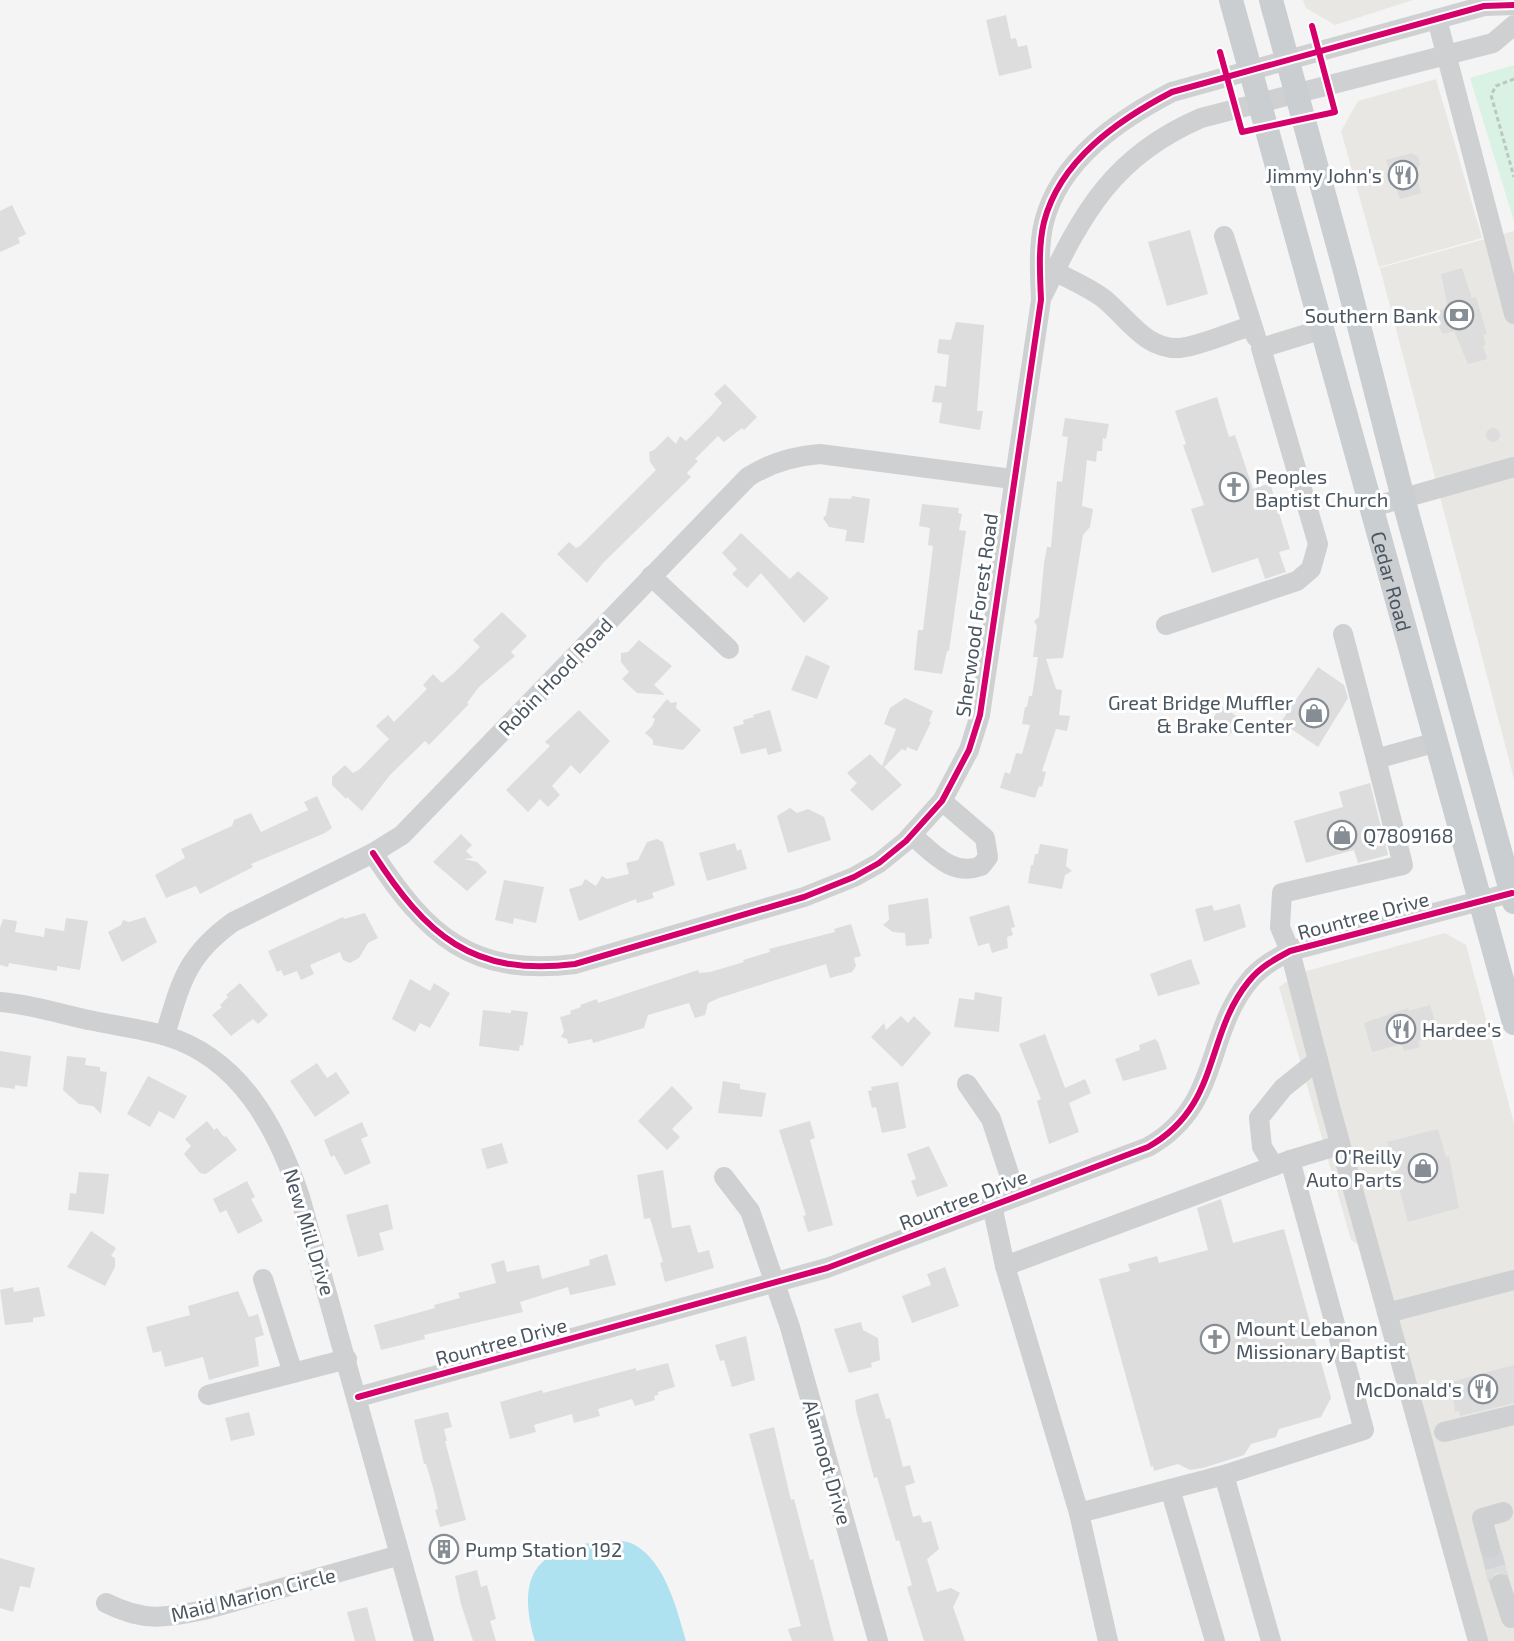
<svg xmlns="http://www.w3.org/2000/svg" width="1514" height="1641" font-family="'Exo 2',sans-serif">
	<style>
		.commercial { fill: #e8e7e3 }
		.green { fill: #d9f2e3 }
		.water { fill: #aee2f0 }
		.building { fill: #ddddde }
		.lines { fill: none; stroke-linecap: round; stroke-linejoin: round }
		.minor-tunnel { stroke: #d2d4d7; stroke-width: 20; stroke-dasharray: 20 10; stroke-linecap: butt }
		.path { stroke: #bcc7c4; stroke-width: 3; stroke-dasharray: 4.5 3; stroke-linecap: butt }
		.minor { stroke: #ced0d2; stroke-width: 20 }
		.major { stroke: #caced1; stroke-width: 24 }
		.cycleway-casing { stroke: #fff; stroke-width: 10 }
		.cycleway { stroke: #d6006c; stroke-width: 6 }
		.labels { text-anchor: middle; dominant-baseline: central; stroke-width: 6; stroke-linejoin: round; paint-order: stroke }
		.poi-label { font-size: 20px; fill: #4a5661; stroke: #fff; text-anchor: end }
		.street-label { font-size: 20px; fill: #4a5661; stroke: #fff }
	</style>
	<rect width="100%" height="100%" fill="#f4f4f4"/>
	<!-- commercial -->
	<g class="commercial">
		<path d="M1303,0H1413L1335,25L1306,8Z"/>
		<path d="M1436,79L1482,238L1379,267L1341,131L1358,101Z"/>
		<path d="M1514,231V779L1380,268Z"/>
		<path d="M1445,933L1466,945L1514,1123V1641H1484L1377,1256L1351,1240L1279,987L1299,973Z"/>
	</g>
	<!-- green -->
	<path class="green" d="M1514,65V221L1470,78Z"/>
	<!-- water -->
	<path class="water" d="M617,1540C622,1541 630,1542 635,1545C666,1563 677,1610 686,1641H535C513,1565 545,1545 617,1540Z"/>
	<!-- building -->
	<g class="building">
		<path d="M1006,15L1011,39L1016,38L1018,47L1027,45L1032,68L999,76L986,20Z"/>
		<path d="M1412,153L1418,157L1420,164L1416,173L1421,193L1400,199L1386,160Z"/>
		<path d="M12,205L26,234L18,238L20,243L0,252V211Z"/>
		<path d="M1190,230L1208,294L1167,306L1148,242Z"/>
		<path d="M1462,268L1472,298L1476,297L1487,334L1483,335L1486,345L1483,346L1487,359L1468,364L1454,331L1443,334L1435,320L1437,311L1448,308L1441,274Z"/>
		<path d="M956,322L984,325L977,411H983L980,430L939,423L942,403L932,402L935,385L946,387L949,355L937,353L939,339L951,340Z"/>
		<path d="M725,384L757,417L744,430L742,428L724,442L718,436L695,459L698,461L687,473L691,477L603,563L587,583L557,554L569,542L576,548L580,546L656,470L650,462L649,452L654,450L668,436L676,444L680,436L686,441L712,415L722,403L714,394Z"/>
		<path d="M1217,397L1229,437L1235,435L1253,489L1270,483L1290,549L1279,552L1286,572L1265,579L1258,558L1212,573L1191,509L1204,505L1183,445L1186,444L1175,411Z"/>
		<path d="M1065,418L1109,424L1106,439L1103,438L1102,451H1097L1096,462L1087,460L1082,506L1093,509L1090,527L1083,535L1063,658L1046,659L1056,689L1062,690L1059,715L1070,716L1067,731L1056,729L1042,771L1046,772L1042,787L1039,786L1035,798L1000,788L1005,772L1010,774L1016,753L1022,754L1030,725L1022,724L1025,707H1027L1029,696H1032L1038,657H1033L1037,626L1034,621L1039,617L1044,563L1047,547H1051L1057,481L1062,482L1068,437L1062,436Z"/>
		<circle cx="1493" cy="435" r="7"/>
		<path d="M852,496L870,499L864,543L845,541L847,530L829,527L823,518L826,515L829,498L851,499Z"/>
		<path d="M922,504L959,508L958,513L962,514L959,530L966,531L949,651H947L942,674L914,670L918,630H923L933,546L928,545L930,528L919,526Z"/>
		<path d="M741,533L790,579L798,571L829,598L804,623L761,573L747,588L732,574L737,569L722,553Z"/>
		<path d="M502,612L527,636L511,652L515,656L479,687L467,703L469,704L429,745L425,741L390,775L362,811L347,797L346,799L332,785V777L345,765L353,773L360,769L389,739L376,726L388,715L394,722L427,689L423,685L433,674L442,683L454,673L480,647L473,640Z"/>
		<path d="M639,640L672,666L654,685L665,695L637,693L622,679L629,672L621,662V653L628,652Z"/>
		<path d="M806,655L830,666L817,699L791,690Z"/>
		<path d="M1318,667L1344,685L1348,698L1318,747L1281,722Z"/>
		<path d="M905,698L933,711L929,721L931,722L917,751L907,747L906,751L902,749L884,767L902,785L872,811L850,790L857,783L847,773L870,754L882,766L896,729L884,724L890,708Z"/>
		<path d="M667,699L671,703L677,702L676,708L701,730L683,750L653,745V740L645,733L652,726L655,719L652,717Z"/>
		<path d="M1221,706L1241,719L1229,736L1210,723Z"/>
		<path d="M579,710L610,741L580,774L571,765L552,786L560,795L548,807L540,799L528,812L506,790L550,746L545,742Z"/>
		<path d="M770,710L782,751L768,755L766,748L741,754L733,727L744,724L743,720L754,717L753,715Z"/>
		<path d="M1370,783L1388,855L1358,863L1354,850L1306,863L1294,821L1343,807L1339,792Z"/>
		<path d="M317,796L332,828L325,833L251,864L253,867L200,894L196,886L166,898L155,875L185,858L181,849L232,826L234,820L251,813L261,832L308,810L304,802Z"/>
		<path d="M790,808L797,813L808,809L824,817L831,840L788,853L777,816Z"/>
		<path d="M461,834L472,845L466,851L473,858L464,859L477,862L487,872L467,891L433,862Z"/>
		<path d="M657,839L663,842L675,885L652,893L654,898L637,903L636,899L579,921L569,889L582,885L585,879L596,886L602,876L607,879L629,874L626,863L638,860L647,842Z"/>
		<path d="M735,843L737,851L741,849L747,869L707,881L699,853Z"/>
		<path d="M1040,844L1068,849L1066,866L1072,871L1065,875L1062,889L1028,883L1031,865H1033L1035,854H1038Z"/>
		<path d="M504,880L544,887L536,923L514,918L513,924L495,920Z"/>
		<path d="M928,898L932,938L929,939V944L906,946L905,933L893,932L883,925L889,920L888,905Z"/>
		<path d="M1240,904L1246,927L1204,942L1195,909L1212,905L1214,911Z"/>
		<path d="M1009,905L1015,927L1011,928L1013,935L1007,937L1008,948L992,953L989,943L978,946L969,917Z"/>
		<path d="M365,913L378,938L368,943L359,958L350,963L343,960L340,952L310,965L314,974L301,980L297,971L284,976L281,970L277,972L268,951L343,917L344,919Z"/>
		<path d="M145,917L157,942L122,962L108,932L121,925L123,920L129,922Z"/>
		<path d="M66,918L88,921L80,970L57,966V971L9,963L8,967L0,965V928L3,919L17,921L15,932L44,937L45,928L64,931Z"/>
		<path d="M851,924L861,956L854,958L856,966L852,972L830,978L826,964L719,998L708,1003L705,1015L695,1018L689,1003L648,1015L644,1028L593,1043L592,1039L568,1044L567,1039L561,1037L564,1031L560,1017L571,1014L570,1011L581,1007L580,1005L597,999L598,1003L698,970L699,973L710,972L744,962L743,960L770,952L769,949L835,932L834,929Z"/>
		<path d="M1191,959L1200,984L1158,996L1150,974Z"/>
		<path d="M410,979L430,991L434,983L450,993L430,1028L420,1023L415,1032L392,1019Z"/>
		<path d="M240,983L268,1015L258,1024L253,1019L231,1036L212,1015L222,1007L220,1005L228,997L226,995Z"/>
		<path d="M975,992L1002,997L999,1032L954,1027L959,998L974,1000Z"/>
		<path d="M1430,1005L1439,1035L1418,1041L1420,1047L1404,1051L1402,1044L1372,1052L1364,1023L1408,1008L1409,1011Z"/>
		<path d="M483,1010L511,1013V1010L528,1012L523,1046L520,1045L519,1051L479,1046Z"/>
		<path d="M901,1016L908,1023L914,1016L931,1033L902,1067L871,1037L884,1023L886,1030Z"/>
		<path d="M1045,1034L1065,1088L1085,1079L1091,1093L1069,1103L1079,1132L1049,1144L1037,1101L1041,1099L1019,1044Z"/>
		<path d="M1155,1039L1158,1042L1167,1069L1123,1081L1115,1059L1140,1050L1139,1045Z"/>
		<path d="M0,1051L31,1056L27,1087L15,1085V1089L0,1087Z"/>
		<path d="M67,1056L86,1058L85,1065L100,1067V1071L107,1072L101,1114L93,1106L79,1104L63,1090Z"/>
		<path d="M317,1063L327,1078L336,1072L350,1093L315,1117L290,1081Z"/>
		<path d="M148,1076L187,1096L174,1119L159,1111L150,1127L127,1114Z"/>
		<path d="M723,1081L740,1084V1089L766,1093L762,1117L718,1113Z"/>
		<path d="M898,1082L906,1128L882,1133L876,1107L872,1108L868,1091L872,1090L871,1087Z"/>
		<path d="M672,1086L693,1108L672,1129L680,1137L667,1150L638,1121Z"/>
		<path d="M207,1121L214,1130L217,1128L224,1137L226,1136L237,1150L206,1174L200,1173L184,1154L191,1146L185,1139Z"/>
		<path d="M810,1121L815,1138L810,1140L833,1225L808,1232L803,1216L806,1215L779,1130Z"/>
		<path d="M362,1122L368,1136L361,1139L371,1163L345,1175L334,1155L331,1157L324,1140Z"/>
		<path d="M1438,1129L1446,1157L1449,1156L1459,1208L1408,1222L1387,1142Z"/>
		<path d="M502,1143L508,1163L487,1169L481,1149Z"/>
		<path d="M929,1146L948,1186L917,1197L911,1181L916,1179L907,1154Z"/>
		<path d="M663,1170L672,1228L690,1225L698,1253L709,1250L714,1268L665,1282L660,1263L663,1262L650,1218L644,1219L637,1175Z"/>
		<path d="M79,1172L109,1174L104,1214L68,1210L70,1193L76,1194Z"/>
		<path d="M247,1181L255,1197L251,1199L263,1221L238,1234L226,1210L220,1213L213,1199Z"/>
		<path d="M1221,1199L1233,1243L1284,1229L1331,1398L1321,1417L1279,1429L1276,1437L1251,1444L1244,1455L1203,1468L1190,1470L1178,1464L1154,1471L1153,1466L1151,1467L1099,1279L1130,1271L1128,1264L1157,1256L1159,1263L1208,1250L1197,1208Z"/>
		<path d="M388,1204L393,1229L379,1233L384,1250L358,1257L346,1215Z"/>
		<path d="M91,1231L116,1248L111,1256L115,1258V1267L105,1286L67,1267Z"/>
		<path d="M607,1254L616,1285L570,1295L568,1287L520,1302L523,1312L424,1335L425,1339L381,1350L374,1325L435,1308L434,1305L460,1298L458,1293L496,1283L491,1264L504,1260L507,1272L539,1265L542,1279L590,1265L589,1260Z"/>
		<path d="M945,1267L959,1306L912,1323L902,1296L931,1285L927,1274Z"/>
		<path d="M13,1287L14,1292L39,1287L45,1316L33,1318V1322L5,1325L0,1290Z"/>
		<path d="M238,1291L249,1317L258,1314L264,1335L255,1338L259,1366L209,1380L203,1357L165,1367L161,1351L153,1353L146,1327L190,1315L188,1306Z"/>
		<path d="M861,1322L863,1330L878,1338L880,1360L871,1363L872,1367L849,1373L834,1329Z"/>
		<path d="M746,1336L755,1380L732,1387L724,1360L720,1361L715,1345Z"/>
		<path d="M668,1363L675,1387L658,1392V1395L654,1396L655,1400L635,1406L632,1399L598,1409L600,1416L574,1423L572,1414L534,1425L536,1432L510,1439L500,1402L542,1390L543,1393L636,1368V1371Z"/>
		<path d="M1514,1365V1403L1460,1416L1459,1411L1455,1412L1451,1382Z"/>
		<path d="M878,1393L886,1419L890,1418L903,1467L910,1465L915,1483L905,1486L913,1517L920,1515L923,1523L931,1521L939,1549L927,1559L937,1592L951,1588L960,1593L953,1607L965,1641H924L907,1587L912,1585L899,1540L896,1541L877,1477L874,1478L856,1410L855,1400Z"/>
		<path d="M249,1412L255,1435L231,1441L225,1418Z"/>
		<path d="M448,1412L452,1427L444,1429L447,1441H445L466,1520L440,1527L435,1510L438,1509L434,1491L426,1464H424L414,1420Z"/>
		<path d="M774,1427L791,1500L794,1499L810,1560L813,1559L834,1641H792L788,1629L801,1626L749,1434Z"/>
		<path d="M1502,1550L1508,1575L1496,1573L1488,1582L1482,1557L1494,1559Z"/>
		<path d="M0,1558L35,1568L30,1588L20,1586L13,1612L0,1608Z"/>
		<path d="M477,1570L481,1587L487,1585L496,1619L490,1621L496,1641H473L461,1604L455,1576Z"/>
		<path d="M367,1607L376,1641H355L347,1612Z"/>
	</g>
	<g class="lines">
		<!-- minor-tunnel -->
		<path class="minor-tunnel" d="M1490,1548L1500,1584"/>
		<!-- path -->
		<path class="path" d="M1514,79L1496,86L1491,95L1514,177"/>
		<!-- minor -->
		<g class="minor">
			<path d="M1437,19L1514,314"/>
			<path d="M1224,236L1256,337"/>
			<path d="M1054,271C1071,280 1088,287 1103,298C1127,317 1145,350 1180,348C1200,346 1231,332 1251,326"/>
			<path d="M1043,295C1083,212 1113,156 1201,118L1493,43L1514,25"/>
			<path d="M1372,507L1514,467"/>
			<path d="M651,576L729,649"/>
			<path d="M1166,625L1297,581L1311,569L1318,544L1261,348L1323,329"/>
			<path d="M1343,634L1376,759L1437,742"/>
			<path d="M1376,759L1403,865L1282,893L1280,927L1290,951L1329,1103L1478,1641"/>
			<path d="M912,835C933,853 952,877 981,866L988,857L985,838L942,801"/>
			<path d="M373,853C426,935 472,977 575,964L804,897L854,877L879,863L906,841L942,801L969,750L980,715L1041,300C1040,274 1038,247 1044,222C1060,160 1118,120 1172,92L1484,6L1514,5"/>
			<path d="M0,1002C31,1004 63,1015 94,1021C118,1026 143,1029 166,1036C240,1058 277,1128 300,1197L424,1641"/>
			<path d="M165,1035C181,982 186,956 233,922L373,853L402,835L748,477C770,463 793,456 820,454L1012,479"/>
			<path d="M967,1084L991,1119L1016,1195"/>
			<path d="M1274,1166L1262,1147L1259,1118L1283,1088L1318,1060"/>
			<path d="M724,1177L750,1211L790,1327L878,1641"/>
			<path d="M992,1205L1005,1266L1290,1160"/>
			<path d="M1005,1266L1079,1513L1224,1475"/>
			<path d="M263,1279L293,1373L347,1359"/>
			<path d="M1387,1313L1514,1280"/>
			<path d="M208,1395L293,1373"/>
			<path d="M358,1397L827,1268L1148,1147C1221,1106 1204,1036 1249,981C1260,967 1275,959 1290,951L1514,892"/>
			<path d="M1444,1432L1514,1415"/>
			<path d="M1170,1489L1215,1641"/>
			<path d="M1079,1513L1108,1641"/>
			<path d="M1490,1548L1482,1518L1503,1512"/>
			<path d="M1500,1584L1511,1618"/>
			<path d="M106,1603C144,1622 164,1618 204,1610L400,1555"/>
			<path d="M1271,1641L1224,1475L1364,1430L1290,1160L1340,1145"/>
		</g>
		<!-- major -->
		<g class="major">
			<path id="s1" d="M1231,0L1514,1023"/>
			<path d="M1271,0L1345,271L1403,498L1514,902"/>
		</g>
		<!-- cycleway casing -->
		<g class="cycleway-casing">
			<g id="cycleway">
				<path d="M1220,52L1242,132L1335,112L1312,26"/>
				<path d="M373,853C426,935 472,977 575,964L804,897L854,877L879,863L906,841L942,801L969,750L980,715L1041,300C1040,274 1038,247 1044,222C1060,160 1118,120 1172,92L1484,6L1514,5"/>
				<path d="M358,1397L827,1268L1148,1147C1221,1106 1204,1036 1249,981C1260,967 1275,959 1290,951L1512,893"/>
			</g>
		</g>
		<!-- cycleway -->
		<use href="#cycleway" class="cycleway"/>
	</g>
	<!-- icons -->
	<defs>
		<g id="restaurant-ring" transform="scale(1.5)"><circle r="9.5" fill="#fff" stroke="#868d94" stroke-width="1.5"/><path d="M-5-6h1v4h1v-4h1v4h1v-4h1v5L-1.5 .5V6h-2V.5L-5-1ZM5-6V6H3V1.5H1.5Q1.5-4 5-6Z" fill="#868d94"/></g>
		<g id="bank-ring" transform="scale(1.5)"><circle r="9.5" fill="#fff" stroke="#868d94" stroke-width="1.5"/><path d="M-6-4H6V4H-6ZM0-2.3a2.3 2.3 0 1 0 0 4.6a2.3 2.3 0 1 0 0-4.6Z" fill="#868d94"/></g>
		<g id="church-ring" transform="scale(1.5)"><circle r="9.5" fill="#fff" stroke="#868d94" stroke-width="1.5"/><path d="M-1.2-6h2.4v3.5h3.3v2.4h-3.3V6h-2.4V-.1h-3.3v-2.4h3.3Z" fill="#868d94"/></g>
		<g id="shop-ring" transform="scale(1.5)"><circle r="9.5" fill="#fff" stroke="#868d94" stroke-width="1.5"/><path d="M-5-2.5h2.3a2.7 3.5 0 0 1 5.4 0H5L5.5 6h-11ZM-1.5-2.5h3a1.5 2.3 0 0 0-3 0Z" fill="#868d94"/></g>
		<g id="building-ring" transform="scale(1.5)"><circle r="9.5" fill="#fff" stroke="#868d94" stroke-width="1.5"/><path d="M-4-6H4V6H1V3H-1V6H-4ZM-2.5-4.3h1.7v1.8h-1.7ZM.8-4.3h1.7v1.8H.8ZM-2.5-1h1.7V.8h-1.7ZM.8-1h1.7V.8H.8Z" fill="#868d94"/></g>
	</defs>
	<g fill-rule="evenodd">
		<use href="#restaurant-ring" x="1403" y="175"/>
		<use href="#bank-ring" x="1459" y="315"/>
		<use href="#church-ring" x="1234" y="487"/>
		<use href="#shop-ring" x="1314" y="713"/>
		<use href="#shop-ring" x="1342" y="835"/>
		<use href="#restaurant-ring" x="1401" y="1029"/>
		<use href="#shop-ring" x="1423" y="1168"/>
		<use href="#church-ring" x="1215" y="1339"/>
		<use href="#restaurant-ring" x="1483" y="1389"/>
		<use href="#building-ring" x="444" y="1549"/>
	</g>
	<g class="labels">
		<!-- poi labels -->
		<g class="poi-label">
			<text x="1382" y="175">Jimmy John's</text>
			<text x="1438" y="315">Southern Bank</text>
			<text x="1255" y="476" text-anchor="start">Peoples<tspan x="1255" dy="23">Baptist Church</tspan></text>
			<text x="1293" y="702">Great Bridge Muffler<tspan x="1293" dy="23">&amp; Brake Center</tspan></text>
			<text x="1363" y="835" text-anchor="start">Q7809168</text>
			<text x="1422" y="1029" text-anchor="start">Hardee's</text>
			<text x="1402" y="1156">O'Reilly<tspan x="1402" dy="23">Auto Parts</tspan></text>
			<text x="1236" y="1328" text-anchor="start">Mount Lebanon<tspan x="1236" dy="23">Missionary Baptist</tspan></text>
			<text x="1462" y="1389">McDonald's</text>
			<text x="465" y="1549" text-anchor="start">Pump Station 192</text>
		</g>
		<!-- street labels -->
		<g class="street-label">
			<text stroke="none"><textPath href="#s1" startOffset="603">Cedar Road</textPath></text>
			<text transform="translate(976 615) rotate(-82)">Sherwood Forest Road</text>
			<text transform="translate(555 676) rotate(-46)">Robin Hood Road</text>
			<text transform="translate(1363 915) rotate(-15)">Rountree Drive</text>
			<text transform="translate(963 1199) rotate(-21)">Rountree Drive</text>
			<text transform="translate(310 1232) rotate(73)">New Mill Drive</text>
			<text transform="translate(501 1341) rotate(-15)">Rountree Drive</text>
			<text transform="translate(828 1462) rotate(74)">Alamoot Drive</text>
			<text transform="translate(253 1594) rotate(-14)">Maid Marion Circle</text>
		</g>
	</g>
</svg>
